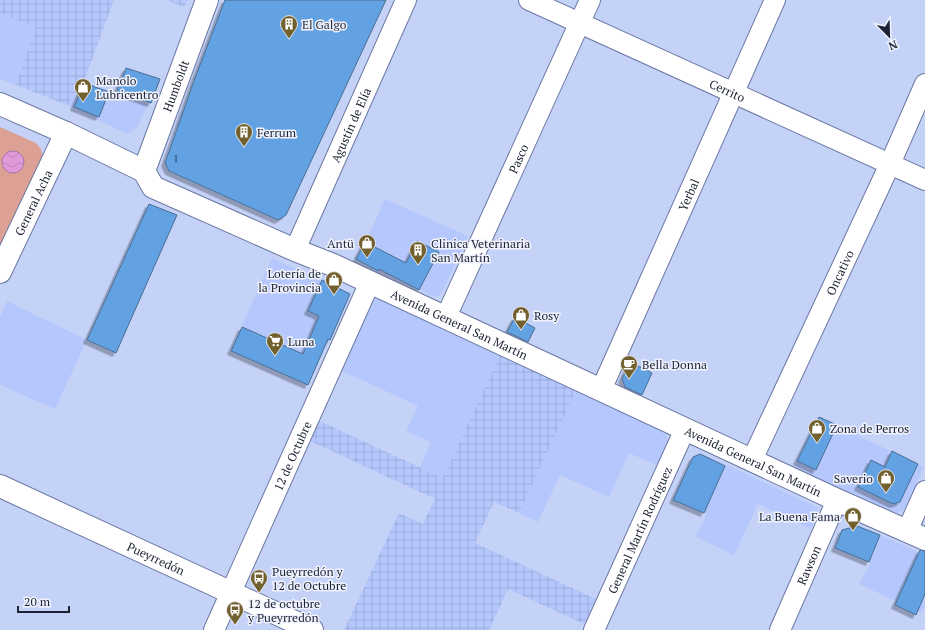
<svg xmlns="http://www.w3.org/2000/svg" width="925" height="630" font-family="'PT Serif',serif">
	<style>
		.built { fill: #b5c7fd }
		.industrial { fill: url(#industrial-grid) }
		.park { fill: #dca094 }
		.water { fill: url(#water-waves); stroke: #a676a7 }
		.building { fill: #62a1e2; stroke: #4b6d91; filter: url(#shadow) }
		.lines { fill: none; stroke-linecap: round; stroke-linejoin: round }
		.street-casing { stroke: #6a78a3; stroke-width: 22 }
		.secondary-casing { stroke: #6a78a3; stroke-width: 24 }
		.street { stroke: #fff; stroke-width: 20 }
		.secondary { stroke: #fff; stroke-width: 22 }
		.labels { text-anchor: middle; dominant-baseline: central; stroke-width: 3; stroke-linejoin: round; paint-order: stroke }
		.number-label { font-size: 10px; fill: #2e425f }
		.poi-label { font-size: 12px; fill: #1c2233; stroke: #f0f3fd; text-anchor: start }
		.street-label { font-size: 12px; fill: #1c2233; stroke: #f0f3fd }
	</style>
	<defs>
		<pattern id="industrial-grid" width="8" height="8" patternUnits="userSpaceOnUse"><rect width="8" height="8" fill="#b5c7fd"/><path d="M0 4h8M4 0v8" fill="none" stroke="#9babd9"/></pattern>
		<pattern id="water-waves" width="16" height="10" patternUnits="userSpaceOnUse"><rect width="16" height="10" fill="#e19ad9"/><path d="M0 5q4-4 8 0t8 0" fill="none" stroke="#c084bb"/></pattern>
		<filter id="shadow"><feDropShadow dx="-3.5" dy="3.5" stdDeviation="0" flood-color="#0004"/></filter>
	</defs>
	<rect width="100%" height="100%" fill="#c5d2f8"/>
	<!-- built -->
	<g class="built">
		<path d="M0,13L36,28L16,85L0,79Z"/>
		<path d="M84,81L148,104L137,128L127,134L67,105Z"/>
		<path d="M385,199L468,236L441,294L435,297L357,261Z"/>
		<path d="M272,258L350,294L308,385L231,351Z"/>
		<path d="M385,297L502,351L443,478L420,467L431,442L406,431L418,406L338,369L367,307L375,299Z"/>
		<path d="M7,301L87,340L55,409L0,385V317Z"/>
		<path d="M578,386L658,423L667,433V448L659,466L629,453L609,497L560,475L538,522L519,513Z"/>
		<path d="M819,417L924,467L905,508L898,513H889L793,469Z"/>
		<path d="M701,453L817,507L818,513L811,529L758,504L734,555L696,537L707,513L673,499L694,456Z"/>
		<path d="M857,525L925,555V607L921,613L859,584L871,563L835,547L843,529Z"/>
	</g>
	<!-- industrial -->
	<g class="industrial">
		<path d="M0,0H114L84,81L67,105L16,85L36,28L0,13Z"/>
		<path d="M165,0H188L184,7Z"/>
		<path d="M502,351L578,386L519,513L494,502L475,543L596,599L584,624L508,589L489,630H344L399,513L423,524L435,499L306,439L315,419L443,478Z"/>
	</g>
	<!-- park -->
	<path class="park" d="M0,127L36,143L41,149L43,158L0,250Z"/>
	<!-- water -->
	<circle class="water" cx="13" cy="162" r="11"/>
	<!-- building -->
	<g class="building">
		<path d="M225,0H386L286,215L278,220L169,171L165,163L195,78Z"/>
		<path d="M126,68L160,79L151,103L117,91Z"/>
		<path d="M84,83L109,92L99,117L74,107Z"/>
		<path d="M149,204L177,215L116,353L87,340Z"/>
		<path d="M417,241L439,252L419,290L379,269L378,271L356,259L365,242L406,263Z"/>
		<path d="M322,280L350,294L330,340L328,339L308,385L231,351L242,327L303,354L319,316L308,311Z"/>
		<path d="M515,317L535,328L528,342L507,332Z"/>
		<path d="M630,362L652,373L642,395L625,387L622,379Z"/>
		<path d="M819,417L837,425L816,470L797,461Z"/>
		<path d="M892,451L918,464L900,502L893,504L858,487L871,460L885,467Z"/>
		<path d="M700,454L725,466L704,513L673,500L693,457Z"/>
		<path d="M857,526L880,535L869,562L835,548L842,530Z"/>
		<path d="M920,550L925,551V594L916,615L895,605Z"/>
	</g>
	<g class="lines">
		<!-- street casing -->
		<g class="street-casing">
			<g id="street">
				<path id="s1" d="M529,0L925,180"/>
				<path id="s2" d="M295,250L406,0"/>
				<path id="s3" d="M446,317L590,0"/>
				<path id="s4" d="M601,390L775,0"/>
				<path id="s5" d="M752,460L890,164L925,84"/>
				<path d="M907,531L925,491"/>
				<path id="s6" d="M214,630L370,282"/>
				<path id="s7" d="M594,630L685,429"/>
				<path id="s8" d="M780,630L837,500"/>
			</g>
		</g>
		<!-- secondary casing -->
		<g class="secondary-casing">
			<g id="secondary">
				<path id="s9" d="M0,104L66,133L144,171L153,187L295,250L333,265L837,500L925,539"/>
				<path id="s10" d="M144,171L207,0"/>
				<path id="s11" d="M0,272L66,133"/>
				<path id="s12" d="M0,486L312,630"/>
			</g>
		</g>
		<!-- street -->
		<use href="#street" class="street"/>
		<!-- secondary -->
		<use href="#secondary" class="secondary"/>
	</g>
	<!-- icons -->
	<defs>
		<g id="building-pin" transform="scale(0.9)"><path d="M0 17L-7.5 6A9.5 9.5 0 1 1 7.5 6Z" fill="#72612f" stroke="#f0f3fd"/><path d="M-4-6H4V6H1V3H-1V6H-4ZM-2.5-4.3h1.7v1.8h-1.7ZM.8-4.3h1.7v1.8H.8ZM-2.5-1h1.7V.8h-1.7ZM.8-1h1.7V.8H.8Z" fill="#fff"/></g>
		<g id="shop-pin" transform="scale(0.9)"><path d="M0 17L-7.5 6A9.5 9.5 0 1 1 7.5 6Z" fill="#72612f" stroke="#f0f3fd"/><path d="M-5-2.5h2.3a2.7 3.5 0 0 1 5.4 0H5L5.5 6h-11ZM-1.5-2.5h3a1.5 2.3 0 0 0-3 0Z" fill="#fff"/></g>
		<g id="supermarket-pin" transform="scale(0.9)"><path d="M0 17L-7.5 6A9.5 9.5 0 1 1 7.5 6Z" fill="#72612f" stroke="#f0f3fd"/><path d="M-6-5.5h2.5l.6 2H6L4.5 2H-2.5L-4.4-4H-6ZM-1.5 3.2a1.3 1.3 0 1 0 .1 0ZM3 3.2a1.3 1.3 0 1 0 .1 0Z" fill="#fff"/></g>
		<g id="cafe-pin" transform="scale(0.9)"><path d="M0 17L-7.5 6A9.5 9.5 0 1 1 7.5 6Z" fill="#72612f" stroke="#f0f3fd"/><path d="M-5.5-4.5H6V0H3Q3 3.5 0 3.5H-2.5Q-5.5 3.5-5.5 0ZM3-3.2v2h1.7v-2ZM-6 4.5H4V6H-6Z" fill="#fff"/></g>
		<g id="bus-pin" transform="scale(0.9)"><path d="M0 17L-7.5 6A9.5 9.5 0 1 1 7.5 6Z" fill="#72612f" stroke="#f0f3fd"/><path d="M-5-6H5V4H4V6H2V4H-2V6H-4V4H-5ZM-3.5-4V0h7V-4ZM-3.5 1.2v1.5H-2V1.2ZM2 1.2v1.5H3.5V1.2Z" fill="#fff"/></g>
	</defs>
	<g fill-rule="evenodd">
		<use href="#building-pin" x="289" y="24"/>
		<use href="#shop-pin" x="83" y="87"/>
		<use href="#building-pin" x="244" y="132"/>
		<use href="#shop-pin" x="367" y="243"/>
		<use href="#building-pin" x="418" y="250"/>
		<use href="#shop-pin" x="334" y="280"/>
		<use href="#shop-pin" x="521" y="315"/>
		<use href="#supermarket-pin" x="275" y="341"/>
		<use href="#cafe-pin" x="629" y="364"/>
		<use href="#shop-pin" x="817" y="428"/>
		<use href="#shop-pin" x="886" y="478"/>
		<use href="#shop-pin" x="853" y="516"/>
		<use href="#bus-pin" x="259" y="578"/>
		<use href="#bus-pin" x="235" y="610"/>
	</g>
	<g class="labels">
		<!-- number labels -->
		<g class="number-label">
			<text x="176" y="158">1</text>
		</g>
		<!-- poi labels -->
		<g class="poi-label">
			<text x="302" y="24">El Galgo</text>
			<text x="96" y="80">Manolo<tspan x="96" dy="14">Lubricentro</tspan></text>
			<text x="257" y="132">Ferrum</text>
			<text x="354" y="243" text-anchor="end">Antü</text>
			<text x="431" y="243">Clinica Veterinaria<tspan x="431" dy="14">San Martín</tspan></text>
			<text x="321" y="273" text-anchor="end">Lotería de<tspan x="321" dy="14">la Provincia</tspan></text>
			<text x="534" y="315">Rosy</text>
			<text x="288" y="341">Luna</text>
			<text x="642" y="364">Bella Donna</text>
			<text x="830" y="428">Zona de Perros</text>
			<text x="873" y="478" text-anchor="end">Saverio</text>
			<text x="840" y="516" text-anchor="end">La Buena Fama</text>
			<text x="272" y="571">Pueyrredón y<tspan x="272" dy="14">12 de Octubre</tspan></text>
			<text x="248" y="603">12 de octubre<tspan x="248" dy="14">y Pueyrredón</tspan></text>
		</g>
		<!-- street labels -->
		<g class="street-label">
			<text stroke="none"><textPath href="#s10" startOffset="91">Humboldt</textPath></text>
			<text stroke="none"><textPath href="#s1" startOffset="218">Cerrito</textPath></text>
			<text stroke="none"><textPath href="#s2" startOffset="137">Agustín de Elía</textPath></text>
			<text stroke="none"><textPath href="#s3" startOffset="174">Pasco</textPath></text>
			<text stroke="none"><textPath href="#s4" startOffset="214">Yerbal</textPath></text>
			<text stroke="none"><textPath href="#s11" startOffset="77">General Acha</textPath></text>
			<text stroke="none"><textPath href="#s5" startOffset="207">Oncativo</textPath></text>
			<text stroke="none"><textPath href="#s9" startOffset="513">Avenida General San Martín</textPath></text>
			<text stroke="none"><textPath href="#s6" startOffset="191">12 de Octubre</textPath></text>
			<text stroke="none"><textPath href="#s9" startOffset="837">Avenida General San Martín</textPath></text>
			<text stroke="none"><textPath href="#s7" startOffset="110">General Martín Rodríguez</textPath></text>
			<text stroke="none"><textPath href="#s12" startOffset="172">Pueyrredón</textPath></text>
			<text stroke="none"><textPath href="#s8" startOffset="71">Rawson</textPath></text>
		</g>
	</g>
	<!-- north arrow -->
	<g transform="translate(889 36) rotate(157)" stroke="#f0f3fd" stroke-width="3" paint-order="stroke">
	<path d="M0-3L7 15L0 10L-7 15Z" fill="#1c2233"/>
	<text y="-6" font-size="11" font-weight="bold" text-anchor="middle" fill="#1c2233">N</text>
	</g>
	<!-- scale -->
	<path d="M18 606v6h51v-6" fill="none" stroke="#1c2233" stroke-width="2"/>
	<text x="24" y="606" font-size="12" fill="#1c2233" stroke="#f0f3fd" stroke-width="3" paint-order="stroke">20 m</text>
</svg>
